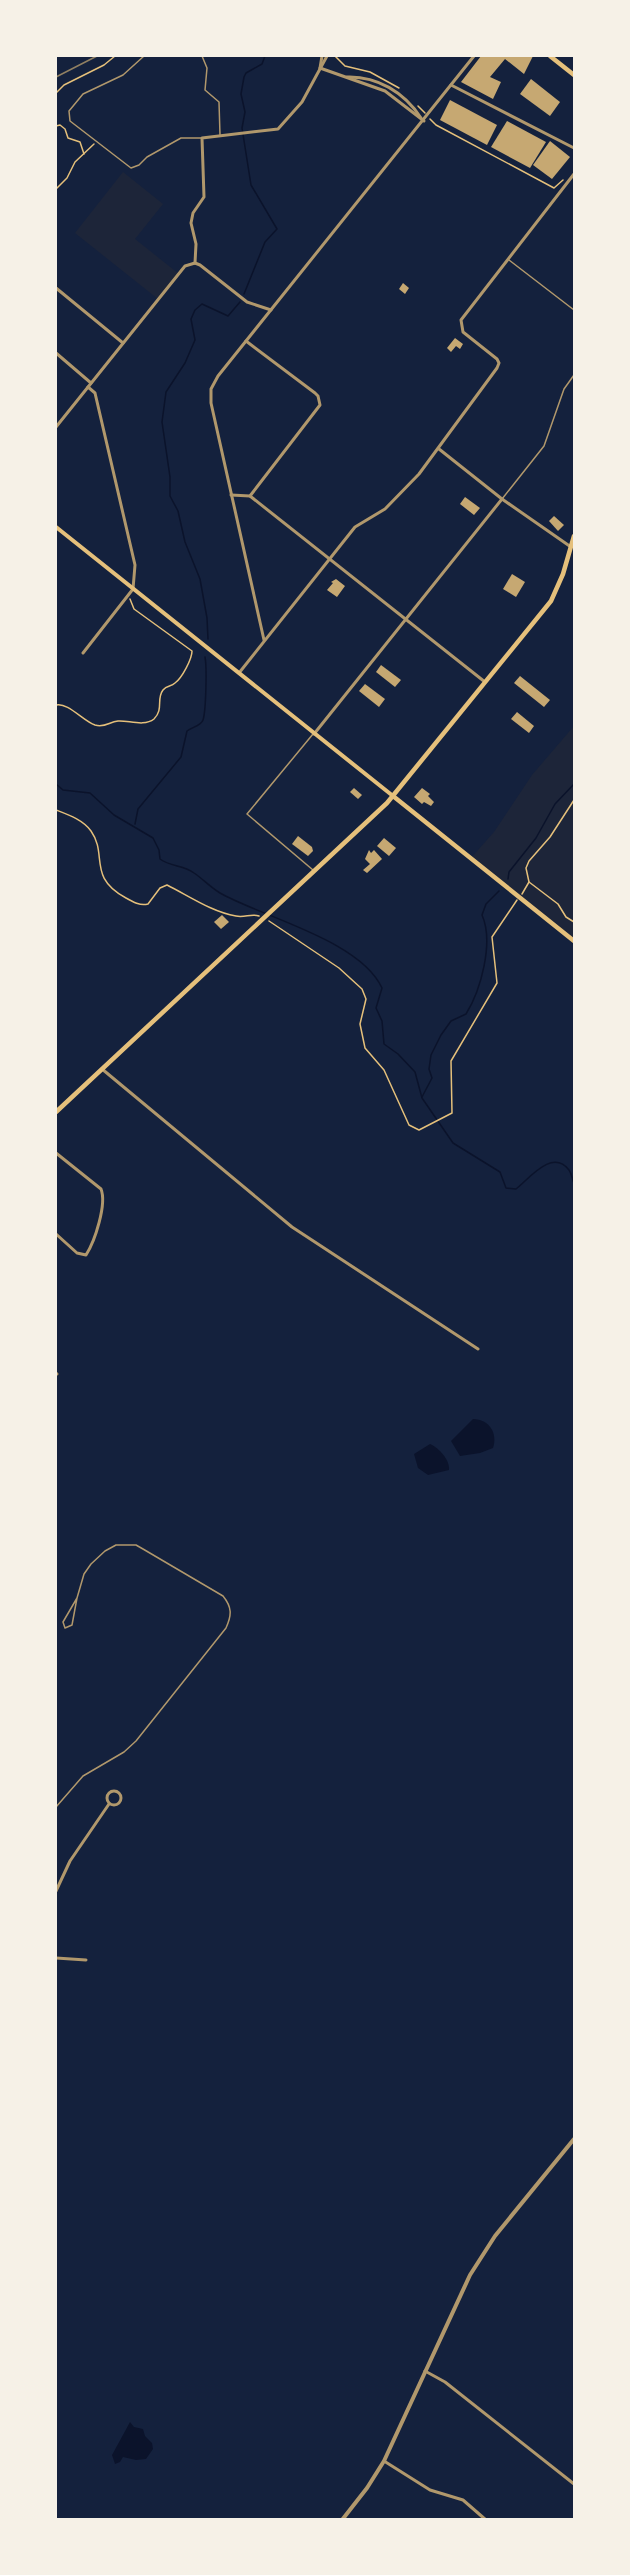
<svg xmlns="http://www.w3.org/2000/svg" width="630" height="2575" font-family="Lato,sans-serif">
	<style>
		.green { fill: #1d2539 }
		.water { fill: #0b132b }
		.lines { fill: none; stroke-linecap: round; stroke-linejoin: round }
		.stream { stroke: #0b132b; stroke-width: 1.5 }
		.building { fill: #c6a872 }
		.path { stroke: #e5c07b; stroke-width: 1.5 }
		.service { stroke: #b1986c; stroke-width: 1.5 }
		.minor { stroke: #b1986c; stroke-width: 3 }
		.tertiary { stroke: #b1986c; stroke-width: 4 }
		.secondary { stroke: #e5c07b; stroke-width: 4 }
		.primary { stroke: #e5c07b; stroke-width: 4.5 }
		.rail { stroke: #918062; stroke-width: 1.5 }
	</style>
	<rect width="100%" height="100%" fill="#14213d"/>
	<!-- green -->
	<g class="green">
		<path d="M123,172L163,204L135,239L179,274L158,299L75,233Z"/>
		<path d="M574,726V941L470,859L494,832L532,775Z"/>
	</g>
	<!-- water -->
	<g class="water">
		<path d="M473,1419C489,1419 498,1433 493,1448L480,1453L460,1456L451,1441Z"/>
		<path d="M430,1444C439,1448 450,1460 449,1470L428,1475L418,1468L414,1454Z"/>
		<path d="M130,2422L134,2427L143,2429L145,2436L152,2443L153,2449L146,2459L136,2460L123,2457L120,2462L115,2464L112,2455Z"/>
	</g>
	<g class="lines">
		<!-- stream -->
		<g class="stream">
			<path d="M244,294L265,242L277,229L251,185L242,128L245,112L241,94L244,77L246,73L262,64L265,56"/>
			<path d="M208,639L207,618L200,579L185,542L178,511L170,496V477L162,422L166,392L185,363L195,340L191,319L195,310L202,304L228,316L240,302"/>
			<path d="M56,784L63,790L90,793L114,815L153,838L159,850L160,859C171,867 184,865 194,873C203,879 210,887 220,893C262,917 360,940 382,988L376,1008L382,1021L384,1044L398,1054L415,1072L422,1098L453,1143L500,1172L506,1188L516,1189C529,1179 552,1148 569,1170C572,1174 572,1179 574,1183"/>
			<path d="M135,824L138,809L181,757L187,731C192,727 201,726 203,720C206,711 207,667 205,657"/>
			<path d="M508,879L509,872L536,838L555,804L574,784"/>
			<path d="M422,1097L432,1078L429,1069L431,1055L441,1035L451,1021L466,1014C481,990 494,942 482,915L486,904L499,891"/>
		</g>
	</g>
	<!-- building -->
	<g class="building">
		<path d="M481,56H533L524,74L505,59L490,77L501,82L493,99L461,82Z"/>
		<path d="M531,79L560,102L550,116L520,94Z"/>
		<path d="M450,100L497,125L487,145L440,120Z"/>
		<path d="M507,121L546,142L530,168L491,147Z"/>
		<path d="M550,141L570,157L552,179L533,165Z"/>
		<path d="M403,283L409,288L405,294L399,289Z"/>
		<path d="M455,338L463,344L460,349L456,346L451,352L447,348Z"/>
		<path d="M465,497L480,508L474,515L460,504Z"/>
		<path d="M554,516L564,525L558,531L549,521Z"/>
		<path d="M512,574L525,582L516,597L503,589Z"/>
		<path d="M336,579L345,586L337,597L327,590L333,583L331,582Z"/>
		<path d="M381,665L401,680L395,687L376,672Z"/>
		<path d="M520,676L550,700L544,707L514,683Z"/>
		<path d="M365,684L385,699L379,707L359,691Z"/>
		<path d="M517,712L534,726L529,733L511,719Z"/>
		<path d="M354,788L362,795L358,799L350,792Z"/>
		<path d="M422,788L430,794L428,796L434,802L431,806L424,802L422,804L414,797Z"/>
		<path d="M298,836L312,847L313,851L308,856L292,844Z"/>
		<path d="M384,838L396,848L389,856L377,846Z"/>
		<path d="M369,850L371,853L374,850L382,859L367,873L363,870L370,864L365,859Z"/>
		<path d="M222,915L229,922L221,929L214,922Z"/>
	</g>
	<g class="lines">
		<!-- path -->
		<g class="path">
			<path d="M335,56L345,66L370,72L399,88"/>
			<path d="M56,93L64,85L104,65L115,56"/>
			<path d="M418,106L425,113"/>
			<path d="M430,119L436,125L554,188L563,180"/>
			<path d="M56,126L60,125L65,129L68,138L80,142L84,154"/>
			<path d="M56,189L67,178L75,162L94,144"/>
			<path d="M56,705C68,702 83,721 95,725C105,728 109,722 118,721C128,720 144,727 154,719C164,709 156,699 163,690C167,685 171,687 175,683C182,678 192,659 192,651L134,609L130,599"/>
			<path d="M56,810C69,815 83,820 91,831C108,855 87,877 126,898C133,902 140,906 148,904L160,888L167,885C189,896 212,912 236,916C245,918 251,913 259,916"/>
			<path d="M529,882L558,904L566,917L574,922"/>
			<path d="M522,894L529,882L526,868L529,861L550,837L574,800"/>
			<path d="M269,921L339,968L362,989L366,999L360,1024L365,1048L384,1070L409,1125L419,1130L452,1113L451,1061L497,983L492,937L517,900"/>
		</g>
		<!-- service -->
		<g class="service">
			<path d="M144,56L123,75L83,94L69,111L70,121L131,168L139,165L147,157L181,138H202"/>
			<path d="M202,56L207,68L205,90L219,102L220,135"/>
			<path d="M509,260L574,310"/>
			<path d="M502,499L544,446L564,389L574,375"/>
			<path d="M313,734L247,814L313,870"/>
			<path d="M56,1807L83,1776L124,1752L136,1741L226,1628C232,1615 232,1607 223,1596L143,1549L136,1545H116L105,1551L91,1564L84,1574L77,1598L63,1622L65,1628L72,1625L77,1598"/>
		</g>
		<!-- minor -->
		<g class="minor">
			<path d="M320,68L385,91L424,121"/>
			<path d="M320,68L322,56"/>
			<path d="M347,77C377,76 404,92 421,118"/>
			<path d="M451,85L574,148"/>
			<path d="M195,263L196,244L191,223L193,213L204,197L202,138L278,129L302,102L327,56"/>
			<path d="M195,263L200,265L247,302L271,310"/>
			<path d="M56,288L123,343"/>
			<path d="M56,353L91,383"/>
			<path d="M56,427L185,266L195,263"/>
			<path d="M439,449L502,499L571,547"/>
			<path d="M231,495L250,496L320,405L318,396L315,393L246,341"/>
			<path d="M250,496L485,682"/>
			<path d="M264,640L211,403V389L218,376L474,56"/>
			<path d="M83,653L133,589L135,565L95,393L88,387"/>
			<path d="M239,673L355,527L385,509L419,474L497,368L499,363L497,359L463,332L461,320L574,174"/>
			<path d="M314,734L502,499"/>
			<path d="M102,1069L292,1227L478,1349"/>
			<path d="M56,1153L101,1189C107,1204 95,1241 86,1255L77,1253L56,1234"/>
			<path d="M56,1373L57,1374"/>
			<circle cx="114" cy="1798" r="7"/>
			<path d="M56,1891L70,1861L109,1804"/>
			<path d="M56,1958L86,1960"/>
			<path d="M425,2371L445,2382L574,2484"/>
			<path d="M384,2461L430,2490L463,2500L486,2520"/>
		</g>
		<!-- tertiary -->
		<path class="tertiary" d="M342,2520L367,2488L384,2461L470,2275L495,2236L574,2139"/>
		<!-- secondary -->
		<path class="secondary" d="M56,527L393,796"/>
		<!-- primary -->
		<g class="primary">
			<path d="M550,56L574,75"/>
			<path d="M393,796L574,941"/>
			<path d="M56,1112L387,803L551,601L563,574L574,536"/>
		</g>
		<!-- rail -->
		<path class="rail" d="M56,77L97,56"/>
	</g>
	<!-- border -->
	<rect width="630" height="2575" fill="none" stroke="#f6f1e7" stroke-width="114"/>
</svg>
